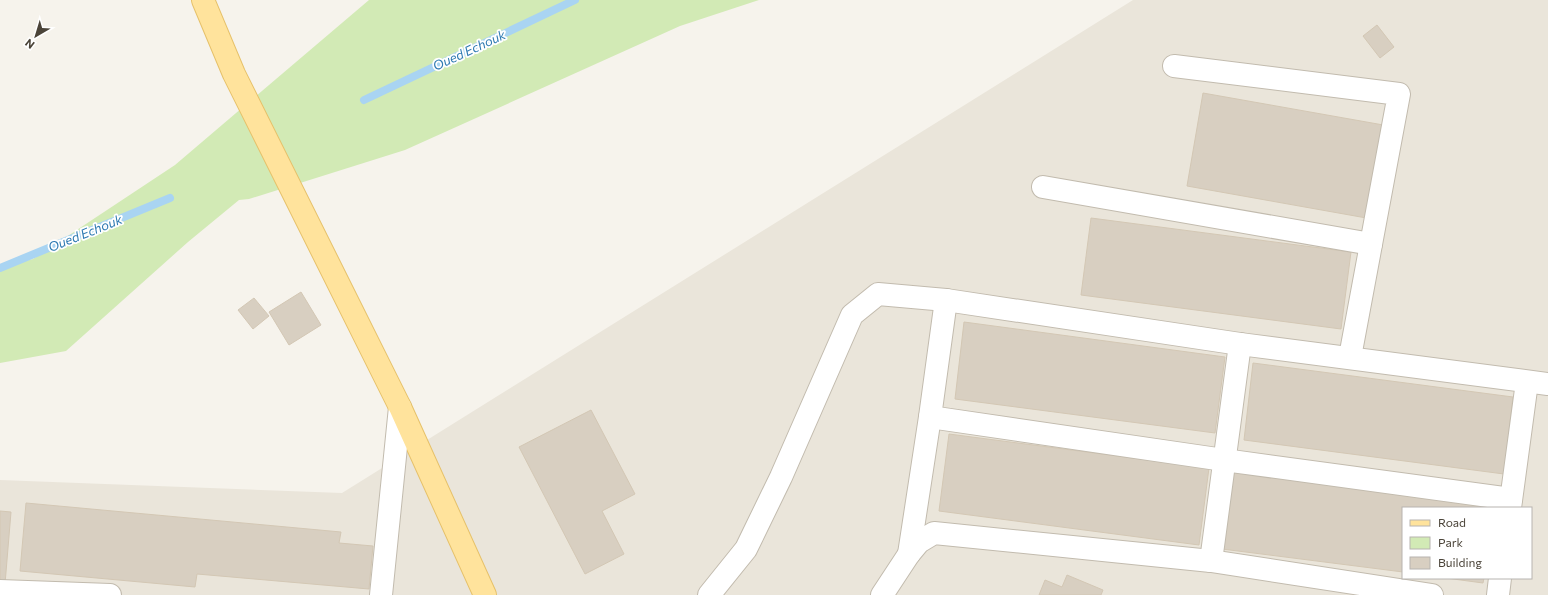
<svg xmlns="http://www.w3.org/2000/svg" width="1548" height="595" font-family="Commissioner,sans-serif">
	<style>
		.residential { fill: #eae5da; fill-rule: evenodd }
		.green { fill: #d2eab5 }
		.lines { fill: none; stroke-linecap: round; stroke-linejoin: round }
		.stream { stroke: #a9d4f2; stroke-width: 8 }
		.building { fill: #d8cfc1; stroke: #d3c7b4 }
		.minor-casing { stroke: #c2bbae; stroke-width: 24 }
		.major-casing { stroke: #e6c16a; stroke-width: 24 }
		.minor { stroke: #fff; stroke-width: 22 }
		.major { stroke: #ffe39c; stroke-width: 22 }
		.labels { text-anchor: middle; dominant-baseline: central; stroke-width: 3.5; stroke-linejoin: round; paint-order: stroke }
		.water-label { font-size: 13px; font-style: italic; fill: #2e7ab2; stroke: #fff }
	</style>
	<rect width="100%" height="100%" fill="#f6f3ec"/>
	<!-- residential -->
	<path class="residential" d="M1133,0H1548V595H0V480L342,493ZM1403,508H1531V578H1403Z"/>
	<!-- green -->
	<path class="green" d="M369,0H759L680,26L405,150L249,199L239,200L188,242L66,351L0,363V267L33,259L175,165Z"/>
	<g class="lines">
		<!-- stream -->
		<g class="stream">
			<path d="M364,100L575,0"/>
			<path d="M0,268L170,198"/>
		</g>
	</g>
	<!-- building -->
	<g class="building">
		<path d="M1377,25L1394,47L1380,58L1363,36Z"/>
		<path d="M1203,93L1389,126L1372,219L1187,186Z"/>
		<path d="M1091,218L1351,252L1341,329L1081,295Z"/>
		<path d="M301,292L321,325L289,345L269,312Z"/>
		<path d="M254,298L269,316L253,329L238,310Z"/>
		<path d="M964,322L1225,357L1215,433L955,399Z"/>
		<path d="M1253,363L1513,397L1504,474L1244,440Z"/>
		<path d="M591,410L635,494L602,511L624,554L585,574L519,447Z"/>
		<path d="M949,434L1209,468L1199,545L939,511Z"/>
		<path d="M1232,472L1492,506V508H1403V572L1222,549Z"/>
		<path d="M26,503L341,532L339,543L373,546L369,589L197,574L195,587L20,571Z"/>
		<path d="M0,511L11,512L5,584L0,583Z"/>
		<path d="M1067,575L1103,590L1101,595H1039L1045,580L1062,587Z"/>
		<path d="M1446,578H1484L1483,583Z"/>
	</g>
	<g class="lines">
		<!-- minor casing -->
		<g class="minor-casing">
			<g id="minor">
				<path d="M1174,66L1399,94L1350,357"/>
				<path d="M1043,187L1371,244"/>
				<path d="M930,417L1224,460L1511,499"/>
				<path d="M1510,508L1527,382"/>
				<path d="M909,554L930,417L946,300"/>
				<path d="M1211,561L1240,344"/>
				<path d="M0,591L110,595"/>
				<path d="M381,595L400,407"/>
				<path d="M709,595L746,549L781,477L852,315L878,294L946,300L1240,344L1548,384"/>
				<path d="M882,595L909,554L919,542L934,533L1211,561L1432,595"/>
				<path d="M1498,595L1500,578"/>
			</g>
		</g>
		<!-- major casing -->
		<g class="major-casing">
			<path id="major" d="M203,0L234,74L400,407L485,595"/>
		</g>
		<!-- minor -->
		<use href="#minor" class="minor"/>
		<!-- major -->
		<use href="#major" class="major"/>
	</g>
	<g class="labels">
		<!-- water labels -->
		<g class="water-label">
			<text transform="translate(469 50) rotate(-25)">Oued Echouk</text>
			<text transform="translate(85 233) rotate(-22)">Oued Echouk</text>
		</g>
	</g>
	<!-- legend -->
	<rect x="1402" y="507" width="130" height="72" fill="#ffffff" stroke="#b7b4b0"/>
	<rect x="1410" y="520" width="20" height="6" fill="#ffe39c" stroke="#b7b4b0"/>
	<text x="1438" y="527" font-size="12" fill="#4b4439">Road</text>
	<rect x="1410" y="537" width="20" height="12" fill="#d2eab5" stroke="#b7b4b0"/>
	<text x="1438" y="547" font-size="12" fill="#4b4439">Park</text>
	<rect x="1410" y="557" width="20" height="12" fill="#d8cfc1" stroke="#b7b4b0"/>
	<text x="1438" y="567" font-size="12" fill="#4b4439">Building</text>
	<!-- north arrow -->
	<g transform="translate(36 36) rotate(218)" stroke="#ffffff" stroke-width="3" paint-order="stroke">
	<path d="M0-3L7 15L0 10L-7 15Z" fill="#4b4439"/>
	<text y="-6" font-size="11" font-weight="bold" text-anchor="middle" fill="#4b4439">N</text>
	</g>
</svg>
